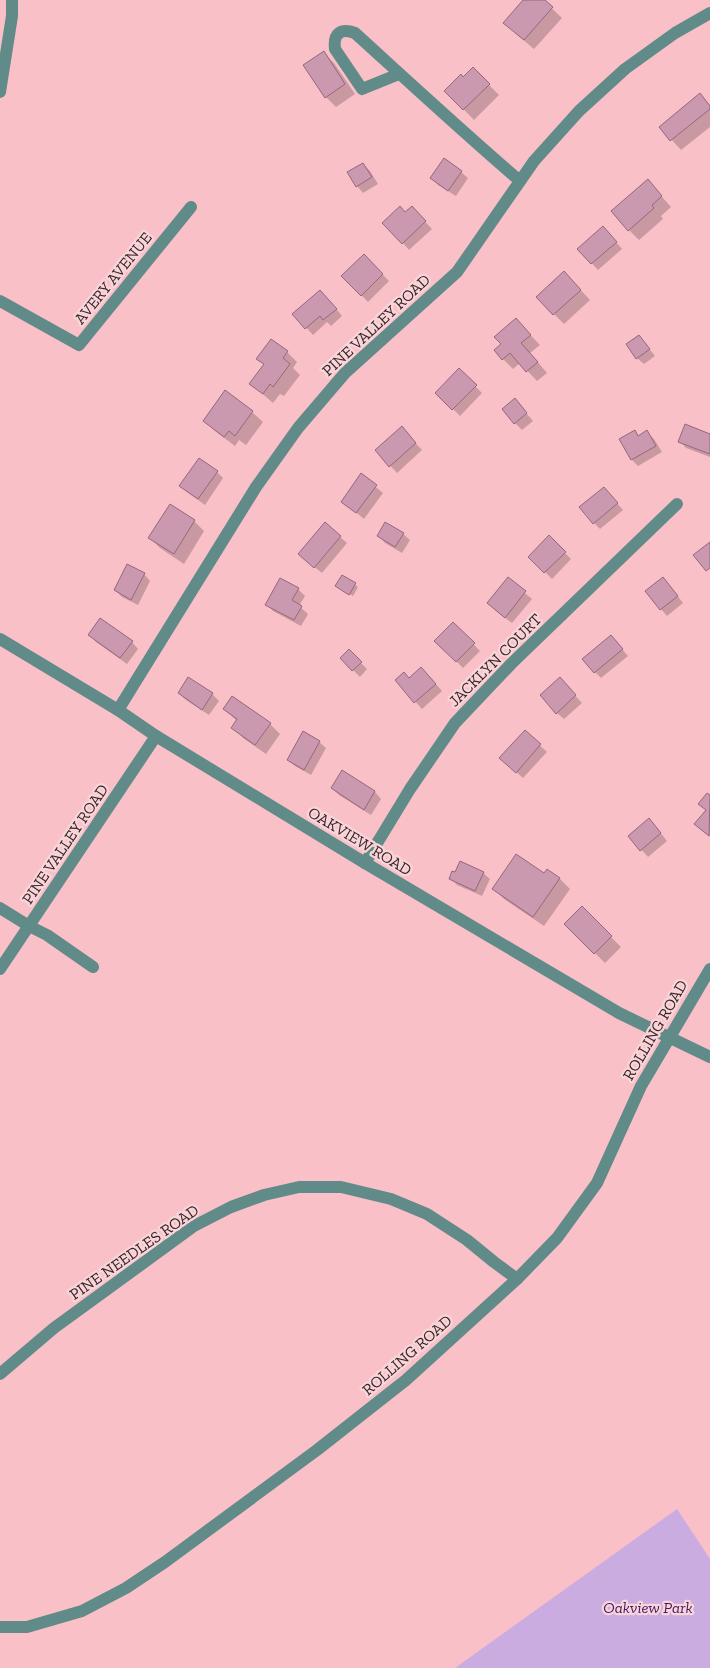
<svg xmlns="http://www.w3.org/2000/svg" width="710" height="1668" font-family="'Zilla Slab',serif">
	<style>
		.green { fill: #caace1 }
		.shadow { fill: #0003 }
		.building { fill: #ca98af; stroke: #96677d }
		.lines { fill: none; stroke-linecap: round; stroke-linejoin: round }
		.minor { stroke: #618b88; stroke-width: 12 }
		.labels { text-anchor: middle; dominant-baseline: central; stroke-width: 4.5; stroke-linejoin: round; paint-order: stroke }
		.street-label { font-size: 16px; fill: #392427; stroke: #f8d5d9 }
		.park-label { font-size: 16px; font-style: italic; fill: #491666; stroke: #f8d5d9 }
	</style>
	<rect width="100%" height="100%" fill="#fac0c8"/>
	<!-- green -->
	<path class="green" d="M677,1509L710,1559V1668H455Z"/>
	<!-- shadow -->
	<g class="shadow">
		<path d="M525,0H543L562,18L534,49L515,33Z"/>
		<path d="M323,53L334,63L355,94L336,107L326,97Z"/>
		<path d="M473,69L499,95L474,120L446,91L463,79Z"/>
		<path d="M700,95L710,105V127L681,150L660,127Z"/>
		<path d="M363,164L370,171L378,184L363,193L357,186Z"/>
		<path d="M461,172L468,178L456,196L438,185L432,178Z"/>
		<path d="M648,181L671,207L661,216L663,219L639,240L629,230Z"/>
		<path d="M405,213L418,214L432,229L409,250L403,243Z"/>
		<path d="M610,235L622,249L598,270L579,249Z"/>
		<path d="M364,256L389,281L368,302L343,276Z"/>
		<path d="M574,283L590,300L564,324L554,314Z"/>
		<path d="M327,298L342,316L331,326L327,322L313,335L294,314Z"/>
		<path d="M516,320L540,345L530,353L547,373L537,381L520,363L513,369L503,359L502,344Z"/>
		<path d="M639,336L655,356L644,364L637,358Z"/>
		<path d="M287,352L297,362L293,368L300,375L284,396L280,394L273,403L251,384L265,365L258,358Z"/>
		<path d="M459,370L482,393L460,416L437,393Z"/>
		<path d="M226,392L252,412L263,422L246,445L239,440L235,446L215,431L205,421Z"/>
		<path d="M515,400L533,421L522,430L515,423Z"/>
		<path d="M634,432L640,437L647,432L654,439L662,452L638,466L632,460L620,440Z"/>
		<path d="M408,435L422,450L397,473L377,451Z"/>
		<path d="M710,436V457L686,448L680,441Z"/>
		<path d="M217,472L223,478L205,505L187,492L181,486Z"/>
		<path d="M361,475L383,493L364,519L342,501Z"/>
		<path d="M610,495L623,510L600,529L594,523Z"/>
		<path d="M194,521L204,531L184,564L160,548L150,538Z"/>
		<path d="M403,534L410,540L402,553L385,543L379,536Z"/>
		<path d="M340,537L347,543L322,573L306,560Z"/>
		<path d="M549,537L571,559L552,579L530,557Z"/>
		<path d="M144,574L150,581L138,605L122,597L115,590Z"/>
		<path d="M343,577L358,587L353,596L340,589Z"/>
		<path d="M508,579L532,599L512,623L495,610Z"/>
		<path d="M669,585L683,603L667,616L661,609Z"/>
		<path d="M298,589L305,596L299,606L308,614L301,626L273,611L267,604Z"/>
		<path d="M453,623L480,651L463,668L436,641Z"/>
		<path d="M90,635L132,642L138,649L127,664L96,642Z"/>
		<path d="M615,641L628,656L601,678L595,672Z"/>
		<path d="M349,651L367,669L360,677L341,658Z"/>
		<path d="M428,675L442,691L422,709L396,680Z"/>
		<path d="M566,686L582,703L564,719L557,713Z"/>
		<path d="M179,693L212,694L219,701L209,715L186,700Z"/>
		<path d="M224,709L270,724L280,734L266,754L243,738L233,727L237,721Z"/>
		<path d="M525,732L547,752L523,778L508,765Z"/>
		<path d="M319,742L326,748L311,775L295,766L288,760Z"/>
		<path d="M343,772L375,792L381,799L371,815L339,795L332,788Z"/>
		<path d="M707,795L710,797V837L696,824L707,810Z"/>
		<path d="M655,826L667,841L648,857L629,836Z"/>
		<path d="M483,873L490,879L482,896L457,885L450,878Z"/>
		<path d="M544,875L560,879L570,889L544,926L504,899L494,889Z"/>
		<path d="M582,908L621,947L605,963L566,924Z"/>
	</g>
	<!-- building -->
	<g class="building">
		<path d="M523,0H545L553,7L524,40L503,23Z"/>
		<path d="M324,51L345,84L325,98L303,65Z"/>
		<path d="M473,67L490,84L463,110L444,91L461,74L463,77Z"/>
		<path d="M700,93L710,106V109L670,141L659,127Z"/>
		<path d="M444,158L462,171L448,191L430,178Z"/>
		<path d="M363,163L372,177L356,187L347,172Z"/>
		<path d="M648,179L662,196L652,205L654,208L628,231L611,211Z"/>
		<path d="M400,206L405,212L412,206L426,221L402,244L382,223Z"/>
		<path d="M603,226L617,242L591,264L577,249Z"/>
		<path d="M364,254L383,274L361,296L341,276Z"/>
		<path d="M564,271L581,290L553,315L536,297Z"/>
		<path d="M320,290L337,309L323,320L320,316L305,329L292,314Z"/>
		<path d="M516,318L531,335L521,343L538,362L526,372L510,353L502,360L494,350L501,344L494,337Z"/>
		<path d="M639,335L650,349L636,359L626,344Z"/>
		<path d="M271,339L288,351L283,358L290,364L273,387L270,384L263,394L249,384L264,364L256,359Z"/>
		<path d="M459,368L477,385L452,410L435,393Z"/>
		<path d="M225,390L253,411L235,436L229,431L224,437L203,421Z"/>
		<path d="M515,398L527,413L514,424L502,409Z"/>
		<path d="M685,424L710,434V454L678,442Z"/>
		<path d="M402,426L416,443L389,467L375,450Z"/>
		<path d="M635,430L638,436L647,430L656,446L631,460L619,439Z"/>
		<path d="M199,458L218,471L198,499L179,486Z"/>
		<path d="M361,473L377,485L356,513L341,502Z"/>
		<path d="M604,487L618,503L593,524L579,507Z"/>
		<path d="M170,504L195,520L174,554L148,538Z"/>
		<path d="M325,522L341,536L314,568L298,554Z"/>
		<path d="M385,522L404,533L395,547L377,536Z"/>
		<path d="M549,535L566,552L544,573L528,557Z"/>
		<path d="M710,542V568L706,571L693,555Z"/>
		<path d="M127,564L145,573L131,600L114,590Z"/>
		<path d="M342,575L356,583L349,595L335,586Z"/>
		<path d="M508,577L526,591L505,618L487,603Z"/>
		<path d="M663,577L678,596L660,610L645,591Z"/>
		<path d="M280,578L299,588L292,600L302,606L294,620L265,605Z"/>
		<path d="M100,618L133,641L120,658L88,635Z"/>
		<path d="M453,622L475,643L456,662L434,641Z"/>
		<path d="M611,635L623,649L594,673L582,659Z"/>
		<path d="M349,649L362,662L352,671L340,658Z"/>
		<path d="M421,667L436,684L414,703L395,680L404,672L409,678Z"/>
		<path d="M188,677L213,693L202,710L178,693Z"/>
		<path d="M560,677L576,695L556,714L540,695Z"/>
		<path d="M232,696L271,723L255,745L231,728L237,719L223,709Z"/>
		<path d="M525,730L541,744L516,773L499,758Z"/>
		<path d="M303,731L320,741L304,770L287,760Z"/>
		<path d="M342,770L375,791L364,810L331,788Z"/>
		<path d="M707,793L710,795L709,836L694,824L706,810L698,804Z"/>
		<path d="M649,818L661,833L640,851L628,836Z"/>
		<path d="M516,854L544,873L547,869L560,878L533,917L492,889Z"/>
		<path d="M460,861L484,872L475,891L449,879L452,871L455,872Z"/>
		<path d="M582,906L612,936L594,954L564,924Z"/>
	</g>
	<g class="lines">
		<!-- minor -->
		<g class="minor">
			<path d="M399,74L362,89L335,49C333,33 341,28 355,33C410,83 464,133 520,181"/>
			<path d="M0,92L12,16V0"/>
			<path d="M0,301L79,345L191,207"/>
			<path d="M0,639L118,710L156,736L365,863L619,1013L710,1057"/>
			<path d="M118,710L256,487L298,428L345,373L457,272L534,161L579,111L625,69L675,33L710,13"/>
			<path d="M365,863L410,789L455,723L511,664L677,504"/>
			<path d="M0,908L29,926L47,935L93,967"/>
			<path d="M0,969L156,736"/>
			<path d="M0,1374L54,1328L194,1226L231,1207L264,1195L299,1187H341L391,1199L427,1214L467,1240L494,1262L517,1279"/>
			<path d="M0,1627H27L82,1611L126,1588L165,1562L317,1450L406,1380L517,1279L557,1238L597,1183L641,1086L710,969"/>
		</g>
	</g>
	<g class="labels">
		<!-- street labels -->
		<g class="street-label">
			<text transform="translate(113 278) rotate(-51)">AVERY AVENUE</text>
			<text transform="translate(376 325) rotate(-43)">PINE VALLEY ROAD</text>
			<text transform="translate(495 660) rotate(-45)">JACKLYN COURT</text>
			<text transform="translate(360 841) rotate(31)">OAKVIEW ROAD</text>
			<text transform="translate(65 844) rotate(-56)">PINE VALLEY ROAD</text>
			<text transform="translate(655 1030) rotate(-60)">ROLLING ROAD</text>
			<text transform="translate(134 1252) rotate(-35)">PINE NEEDLES ROAD</text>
			<text transform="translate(407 1355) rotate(-41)">ROLLING ROAD</text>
		</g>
		<!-- park labels -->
		<g class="park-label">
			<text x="648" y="1607">Oakview Park</text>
		</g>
	</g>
</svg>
